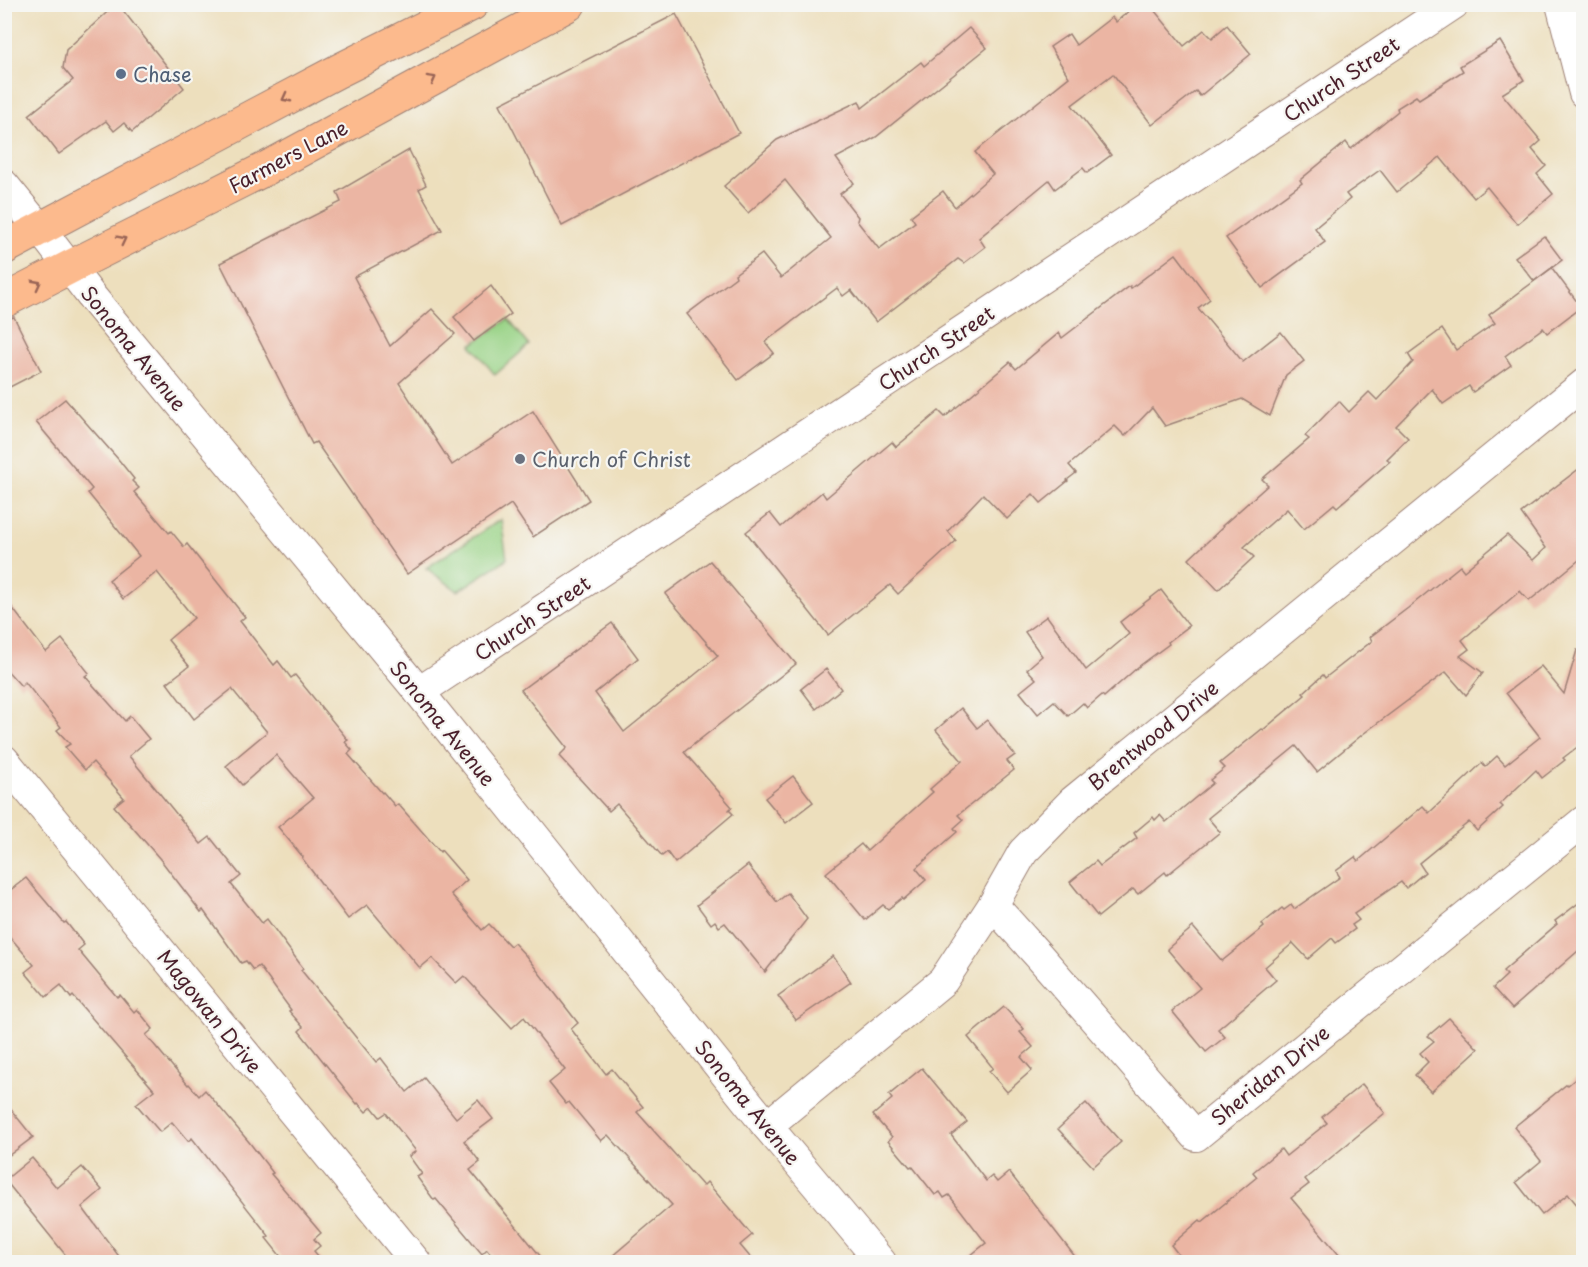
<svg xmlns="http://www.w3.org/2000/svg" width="1588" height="1267" font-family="'Playpen Sans',sans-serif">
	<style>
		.green { fill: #99d386; stroke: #727958; stroke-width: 1.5 }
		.building { fill: #ebb5a3 }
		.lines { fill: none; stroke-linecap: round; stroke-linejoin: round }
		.minor-casing { stroke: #9c7f74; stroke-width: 32 }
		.major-casing { stroke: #9c7f74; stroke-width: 35 }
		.minor { stroke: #fff; stroke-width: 30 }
		.major { stroke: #fcba8d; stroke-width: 33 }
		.oneway { stroke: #9a6557 }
		.service-dot { fill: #5c6f8a; stroke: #f6f6f2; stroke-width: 2 }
		.worship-dot { fill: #6b7280; stroke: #f6f6f2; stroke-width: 2 }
		.labels { text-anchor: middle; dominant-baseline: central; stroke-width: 4.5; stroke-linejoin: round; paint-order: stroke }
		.service-label { font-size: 20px; fill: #4e5e75; stroke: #f6f6f2; text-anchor: start }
		.street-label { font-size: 20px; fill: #4a1f2b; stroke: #f6f6f2 }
		.worship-label { font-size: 20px; fill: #5b616d; stroke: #f6f6f2; text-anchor: start }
	</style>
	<rect width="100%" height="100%" fill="#f6f6f2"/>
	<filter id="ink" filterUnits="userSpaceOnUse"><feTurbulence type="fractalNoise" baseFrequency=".0167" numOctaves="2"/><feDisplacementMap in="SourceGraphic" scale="12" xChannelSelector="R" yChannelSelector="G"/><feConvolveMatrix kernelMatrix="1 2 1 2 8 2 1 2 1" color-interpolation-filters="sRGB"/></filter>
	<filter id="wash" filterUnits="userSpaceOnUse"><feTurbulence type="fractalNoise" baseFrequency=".008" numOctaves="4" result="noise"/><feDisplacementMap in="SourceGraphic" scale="24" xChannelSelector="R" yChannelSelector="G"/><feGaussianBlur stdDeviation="1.35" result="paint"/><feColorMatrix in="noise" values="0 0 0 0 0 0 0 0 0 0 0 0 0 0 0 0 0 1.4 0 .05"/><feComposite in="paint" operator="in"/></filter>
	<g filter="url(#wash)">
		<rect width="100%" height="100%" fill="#eddfbd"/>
		<!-- green -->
		<g class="green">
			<path d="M508,319L529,345L495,375L471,345Z"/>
			<path d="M501,519L507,559L458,591L426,568Z"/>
		</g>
		<g id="blocks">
			<!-- building -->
			<g class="building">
				<path d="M116,4H118L184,88L132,132L124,123L114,131L106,121L59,154L29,115L73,80L63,68L66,50Z"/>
				<path d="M1137,4H1149L1184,46L1204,30L1212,38L1227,25L1251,54L1200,96L1196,91L1152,125L1113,74L1072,105L1111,155L1087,173L1083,168L1055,189L1049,180L979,238L985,247L964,263L958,259L876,322L851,290L843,296L837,288L765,342L774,353L738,380L687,314L736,277L735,274L762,254L781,278L831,238L785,180L748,213L724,186L777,140L859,101L862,108L921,62L924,66L969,28L987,48L876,137L836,158L854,183L840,194L858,217L857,221L879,249L915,222L911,216L943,191L955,207L993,174L975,152L1069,77L1050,47L1069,34L1076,45L1112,17L1116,22Z"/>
				<path d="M676,14L739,133L562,226L500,104Z"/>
				<path d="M1500,41L1524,80L1502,94L1541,141L1532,149L1546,166L1537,174L1553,194L1517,224L1487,187L1474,198L1440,157L1397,192L1380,170L1346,194L1350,199L1315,228L1325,242L1262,288L1226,238L1302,183L1300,180L1346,142L1351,149L1398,111L1397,108L1416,96L1419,99L1463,71L1460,66Z"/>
				<path d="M409,150L426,185L419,189L442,230L354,277L390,346L432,309L455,334L399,383L452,465L533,411L589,500L533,537L511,504L407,574L316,442L312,444L220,263L341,202L337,192Z"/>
				<path d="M1544,236L1562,260L1534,281L1515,257Z"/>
				<path d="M1176,254L1210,299L1198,308L1243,362L1281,332L1304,361L1286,375L1270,416L1242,399L1165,426L1152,408L1125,436L1115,426L1069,465L1076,473L1067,480L1068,481L1041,503L1033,494L1007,519L983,494L948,531L956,541L898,594L890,585L828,635L746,532L770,513L781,527L822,492L826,498L892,442L896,447L939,411L945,417L1010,362L1016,369L1059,333L1062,338L1130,286L1131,288Z"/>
				<path d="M1552,268L1581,307L1547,333L1543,328L1505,356L1511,365L1473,392L1469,386L1443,404L1432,389L1396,426L1408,438L1387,459L1390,461L1337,507L1334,504L1304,529L1287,509L1244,547L1254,557L1218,590L1189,559L1223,527L1222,526L1268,485L1262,479L1309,439L1305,436L1339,401L1349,412L1369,392L1377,400L1413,362L1408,354L1442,329L1456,350L1495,323L1489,315Z"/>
				<path d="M491,286L511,314L474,341L454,317Z"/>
				<path d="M14,317L41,371L4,390V320Z"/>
				<path d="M65,399L118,459L134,479L132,481L139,488L134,492L169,533L171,531L184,547L187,544L237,607L245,617L240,621L274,665L278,661L291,678L295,675L348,740L345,742L352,750L348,754L382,793L383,792L395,806L398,804L440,852L441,850L467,880L451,894L482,930L489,924L510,946L514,943L526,956L578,1023L571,1029L606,1074L612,1069L643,1107L637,1112L703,1186L707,1182L752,1235L740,1245L755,1263H604L672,1205L608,1135L601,1141L569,1102L566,1104L549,1083L565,1070L524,1017L512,1028L464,976L456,983L432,958L420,968L367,905L348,919L302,858L303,857L278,827L313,798L276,755L242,785L226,766L267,732L232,689L194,719L167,683L189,666L168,640L194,618L157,572L123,599L109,580L139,556L88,493L92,489L36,422Z"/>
				<path d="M1584,465V556L1529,601L1520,591L1462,640L1469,649L1460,656L1483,673L1466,695L1446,672L1363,734L1317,772L1296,746L1208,818L1220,832L1167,875L1165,872L1138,894L1133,889L1098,917L1070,882L1096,861L1100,866L1137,838L1134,833L1153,817L1155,820L1160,815L1166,822L1213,783L1210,780L1225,768L1220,763L1262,729L1263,730L1305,695L1303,693L1323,675L1325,678L1372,641L1370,637L1408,608L1460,566L1464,571L1507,535L1533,560L1546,548L1521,513Z"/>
				<path d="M710,561L796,664L684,752L732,807L729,810L733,814L675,863L667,852L662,856L617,804L609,811L559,756L567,748L521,690L612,623L638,658L595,693L624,732L718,656L665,594Z"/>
				<path d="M1161,590L1189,626L1168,642L1169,644L1138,667L1104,697L1102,695L1087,708L1083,703L1068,716L1054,701L1038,714L1020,692L1036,679L1027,669L1042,656L1025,632L1047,616L1086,670L1129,634L1120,622Z"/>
				<path d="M4,597L46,652L62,639L89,673L85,676L125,721L130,716L149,739L129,756L201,844L210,837L241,876L231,884L262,923L267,919L303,968L301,970L376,1062L381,1058L407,1092L424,1078L456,1118L478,1100L493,1119L464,1141L480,1162L470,1170L546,1263H507L500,1254L495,1259L487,1249L482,1254L436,1199L434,1200L417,1177L422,1174L409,1156L416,1151L386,1113L380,1117L372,1107L366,1112L358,1103L357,1104L299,1031L303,1027L289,1011L291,1010L259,966L253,970L246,961L241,963L203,910L201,912L160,859L114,806L124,798L93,762L85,770L65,747L70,744L57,730L61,727L25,682L21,686L4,667Z"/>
				<path d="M1577,650L1584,651V742L1563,758L1565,760L1542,778L1536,770L1500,804L1503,807L1477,831L1469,822L1419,863L1425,872L1406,888L1401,882L1354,914L1359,920L1352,925L1355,929L1336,943L1332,938L1308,959L1293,943L1265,967L1276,980L1218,1029L1225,1037L1206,1052L1172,1011L1200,988L1167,949L1193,927L1222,961L1264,927L1262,924L1282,908L1284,910L1291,905L1294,909L1340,877L1336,871L1355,857L1358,861L1423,806L1429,813L1482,763L1485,767L1497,756L1505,765L1540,737L1506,693L1541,666L1564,694Z"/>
				<path d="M826,669L841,689L816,709L801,689Z"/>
				<path d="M961,708L977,728L987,720L1015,755L1007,761L1014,770L958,815L963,820L954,828L957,832L916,868L926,880L903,900L902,898L888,909L883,905L865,920L826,873L861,844L867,851L933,792L930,789L962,761L936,730Z"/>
				<path d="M793,776L813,802L786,823L765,798Z"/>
				<path d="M748,865L777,902L788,893L807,919L765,972L725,923L719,927L715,921L711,924L697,905Z"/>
				<path d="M26,878L64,923L66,922L84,945L78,950L117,997L120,995L134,1012L137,1009L153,1029L146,1035L188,1085L189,1084L199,1096L205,1090L249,1142L273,1173L271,1174L321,1233L314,1239L320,1246L314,1251L324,1263H286L266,1238L269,1236L192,1138L188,1141L172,1122L160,1132L136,1104L154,1090L73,996L71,998L61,985L46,997L25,972L34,965L4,930V895Z"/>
				<path d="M1584,899V958L1578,951L1512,1009L1493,988L1507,975L1503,971L1557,924L1555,921Z"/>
				<path d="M833,956L851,982L796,1020L778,996Z"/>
				<path d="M1004,1007L1024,1029L1020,1032L1033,1047L1021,1057L1032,1070L1007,1092L989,1071L993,1068L968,1037Z"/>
				<path d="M1449,1018L1478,1049L1431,1092L1415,1075L1428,1062L1420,1053L1434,1041L1428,1036Z"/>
				<path d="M922,1068L967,1122L951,1135L986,1181L992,1176L997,1182L1009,1172L1080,1263H961L986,1243L949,1195L944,1198L940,1192L935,1195L912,1166L910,1167L888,1141L892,1137L873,1115L892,1099L889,1095Z"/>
				<path d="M1584,1072V1213L1568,1194L1542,1215L1516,1182L1541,1161L1514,1127L1567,1084L1568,1085Z"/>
				<path d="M1362,1084L1385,1113L1305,1179L1309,1184L1291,1198L1346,1263H1185L1171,1245L1200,1220L1202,1222L1257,1177L1253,1172L1281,1149L1286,1156L1327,1123L1322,1117Z"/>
				<path d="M4,1101L33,1137L4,1159Z"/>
				<path d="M1086,1103L1121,1142L1093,1167L1058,1129Z"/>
				<path d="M32,1158L57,1188L82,1167L102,1190L82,1207L124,1263H72L5,1180Z"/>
			</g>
		</g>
	</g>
	<g filter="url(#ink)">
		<use href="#blocks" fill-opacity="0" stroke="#9c7f74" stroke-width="1.5"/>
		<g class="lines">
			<!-- minor casing -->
			<g class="minor-casing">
				<g id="minor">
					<path d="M1561,4L1584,93"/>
					<path d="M4,185L40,229L92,297L419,692L767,1126L881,1262"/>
					<path d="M419,692L1454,4"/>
					<path d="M4,760L416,1262"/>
					<path d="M993,905L1039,956L1196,1136L1584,821"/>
					<path d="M767,1126L943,981L993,905L1023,852L1073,801L1584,384"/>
				</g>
			</g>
			<!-- major casing -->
			<g class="major-casing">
				<g id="major">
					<path d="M4,248L338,71L472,4"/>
					<path d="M4,301L70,267L267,168L569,4"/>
				</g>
			</g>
			<!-- minor -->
			<use href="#minor" class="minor"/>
			<!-- major -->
			<use href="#major" class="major"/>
		</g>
		<!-- one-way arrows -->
		<defs><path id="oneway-chevron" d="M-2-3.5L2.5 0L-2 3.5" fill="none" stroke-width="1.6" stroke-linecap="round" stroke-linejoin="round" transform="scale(1.5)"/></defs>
		<g class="oneway">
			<use href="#oneway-chevron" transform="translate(432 79) rotate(-29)"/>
			<use href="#oneway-chevron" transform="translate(286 98) rotate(152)"/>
			<use href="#oneway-chevron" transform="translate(122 240) rotate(-27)"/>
			<use href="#oneway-chevron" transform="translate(37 284) rotate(-28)"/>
		</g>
	</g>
	<!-- markers -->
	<circle class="service-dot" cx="121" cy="74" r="6"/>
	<circle class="worship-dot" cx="520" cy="459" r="6"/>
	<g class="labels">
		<!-- service labels -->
		<g class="service-label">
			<text x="133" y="74">Chase</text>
		</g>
		<!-- street labels -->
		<g class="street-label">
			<text transform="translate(1341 79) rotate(-34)">Church Street</text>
			<text transform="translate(288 156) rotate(-28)">Farmers Lane</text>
			<text transform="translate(134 348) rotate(51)">Sonoma Avenue</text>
			<text transform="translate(936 348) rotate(-34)">Church Street</text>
			<text transform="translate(532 618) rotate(-34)">Church Street</text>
			<text transform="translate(443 723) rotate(51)">Sonoma Avenue</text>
			<text transform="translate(1153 735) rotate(-39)">Brentwood Drive</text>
			<text transform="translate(210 1011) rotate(51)">Magowan Drive</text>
			<text transform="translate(1270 1075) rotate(-39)">Sheridan Drive</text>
			<text transform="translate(748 1102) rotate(51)">Sonoma Avenue</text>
		</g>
		<!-- worship labels -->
		<g class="worship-label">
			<text x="532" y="459">Church of Christ</text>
		</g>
	</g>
	<!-- margin -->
	<rect width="1588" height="1267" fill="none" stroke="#f6f6f2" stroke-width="24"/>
</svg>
